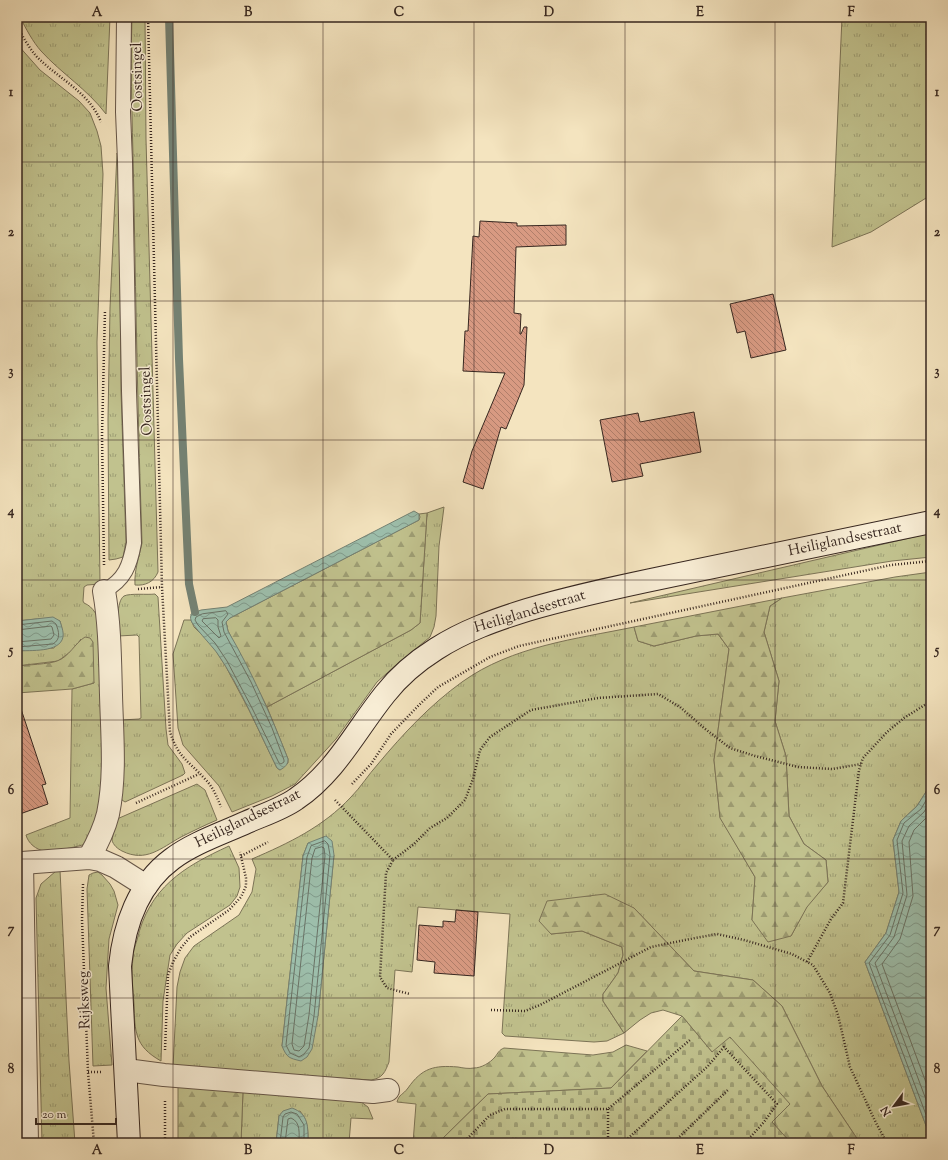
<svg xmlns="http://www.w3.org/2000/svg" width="948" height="1160" font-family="'Sorts Mill Goudy',serif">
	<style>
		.grass { fill: url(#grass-tufts); stroke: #7c7457; fill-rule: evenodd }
		.forest { fill: url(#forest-firs); stroke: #7c7457 }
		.cemetery { fill: url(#cemetery-stones); stroke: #7c7457 }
		.water { fill: url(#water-waves); stroke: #748274 }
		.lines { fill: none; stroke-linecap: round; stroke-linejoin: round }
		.shore { stroke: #6a7366; stroke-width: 1 }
		.stream { stroke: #748274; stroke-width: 8 }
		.building { fill: url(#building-back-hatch); stroke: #372720 }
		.lane-casing { stroke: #665648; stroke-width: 16 }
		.street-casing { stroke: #665648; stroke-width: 24 }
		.secondary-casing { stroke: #372720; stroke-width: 24 }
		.path { stroke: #372720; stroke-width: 2.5; stroke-dasharray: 1 2; stroke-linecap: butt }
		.lane { stroke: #f8edd5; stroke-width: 14 }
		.street { stroke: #f8edd5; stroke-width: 22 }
		.secondary { stroke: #f8edd5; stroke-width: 22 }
		.grid { fill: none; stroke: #372720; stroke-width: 1; stroke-opacity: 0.55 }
		.labels { text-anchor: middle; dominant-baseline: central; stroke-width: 3; stroke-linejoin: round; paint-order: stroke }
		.street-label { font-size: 15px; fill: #372720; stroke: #f8edd5 }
		.neatline { fill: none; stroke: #372720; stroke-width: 1.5 }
		.grid-label { font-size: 13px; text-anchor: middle; font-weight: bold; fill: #372720 }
	</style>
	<defs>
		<pattern id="grass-tufts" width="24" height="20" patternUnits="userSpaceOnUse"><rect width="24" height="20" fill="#c1c28e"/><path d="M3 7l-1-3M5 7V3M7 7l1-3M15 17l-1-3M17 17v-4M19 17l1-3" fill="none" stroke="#9e9e74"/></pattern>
		<pattern id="forest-firs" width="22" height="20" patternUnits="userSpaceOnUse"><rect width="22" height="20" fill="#c1c28e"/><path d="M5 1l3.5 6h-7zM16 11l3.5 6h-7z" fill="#9e9e74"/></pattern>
		<pattern id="cemetery-stones" width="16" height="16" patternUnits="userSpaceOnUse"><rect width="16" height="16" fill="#c1c28e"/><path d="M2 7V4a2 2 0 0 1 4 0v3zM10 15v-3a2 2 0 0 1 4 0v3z" fill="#9e9e74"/></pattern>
		<pattern id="water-waves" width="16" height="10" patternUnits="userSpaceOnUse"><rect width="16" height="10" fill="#9dbfac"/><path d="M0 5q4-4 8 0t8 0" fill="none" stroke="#819b8c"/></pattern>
		<pattern id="building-back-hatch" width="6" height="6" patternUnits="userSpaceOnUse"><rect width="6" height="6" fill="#d89a82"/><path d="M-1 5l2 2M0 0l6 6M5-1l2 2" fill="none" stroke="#b07e6a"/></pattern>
	</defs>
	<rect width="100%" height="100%" fill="#f4e4bf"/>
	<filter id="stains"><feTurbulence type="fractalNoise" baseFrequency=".005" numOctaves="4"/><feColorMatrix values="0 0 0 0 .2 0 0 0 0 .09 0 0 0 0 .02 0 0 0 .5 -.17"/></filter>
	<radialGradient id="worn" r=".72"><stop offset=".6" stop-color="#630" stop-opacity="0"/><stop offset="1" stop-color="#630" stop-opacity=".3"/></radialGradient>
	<!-- grass -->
	<g class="grass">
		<path d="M20,17H110L106,114C87,89 62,74 41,51C33,42 26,29 20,17Z"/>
		<path d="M132,17H145L146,139L158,572C154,582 145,586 135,585C134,571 139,557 142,543C138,429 136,315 134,201C133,140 130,79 132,17Z"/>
		<path d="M842,17H931V195L871,232L832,247Z"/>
		<path d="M17,44L40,70L79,101L90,113L97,131L101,146L103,174L97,342L100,584L87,585L84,587L83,601L84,603C94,607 97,616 101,625L103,753L101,808L89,843C81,846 53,852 45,851C36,850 28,843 26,835L70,818L72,689L94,683L81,639L73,650L58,661L17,666V651L54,648L62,629L60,621L37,619L17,621Z"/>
		<path d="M117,153L119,161L121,391L126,542L123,557L116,559L109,560L108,419L110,308Z"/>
		<path d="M444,507L439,546L436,616L434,627L430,637L396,665L377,682L336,739L295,784L272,796L232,812L219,786L183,745L178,728L173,654L184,620H191L194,627L212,645L224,663L249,710L277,768L280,770L288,763V759L267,707L411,630L420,623L427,513Z"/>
		<path d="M931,533V557L892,561L630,603Z"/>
		<path d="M931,572V784L917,806L901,821L893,840L899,892L886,933L865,962L931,1139V1143H860L822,1086L782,1006L753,980L694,971L634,908L551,934L582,931L622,947L623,955L618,973L603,994V1001L624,1033L607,1041L594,1042L505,1036L502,1033L510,914L418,907L412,972L395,970L389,1062C385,1072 383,1078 371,1080L173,1067L177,987L180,972L185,958L194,946L239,915L252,892L256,869L252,859C289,843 323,827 351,797C361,787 368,775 378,764C403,734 430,705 462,682C512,646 576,639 634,627L638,641L654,646L696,636L718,634L729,649L714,760L720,817L755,877L752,920L791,936L807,906L828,882L826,860L804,844L789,816L786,756L775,721L779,681L764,632L770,606L782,598L895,577ZM308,843L334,855L318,1016L282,1046L303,856Z"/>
		<path d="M155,594L158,597L166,729L168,745L182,764L185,773L183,775L125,802L122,800L120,796L121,720L139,719L141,718L139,637L137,635L118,636C118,627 116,601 124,596C130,593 148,595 155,594Z"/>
		<path d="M197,784L205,790L217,820C205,825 193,831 181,837C161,848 146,863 122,851C118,849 113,845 112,840C112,834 116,825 117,819Z"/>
		<path d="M229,846L239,868L240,887L237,896L230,905L187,933L177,944L170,955L163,1001L161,1061C134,1046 135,1031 134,1004C133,989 131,973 133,958C133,952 135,946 137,940C149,888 183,867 229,846Z"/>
		<path d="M60,870L69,1061L75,1143H42L36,898L41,884L56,871Z"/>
		<path d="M98,872L102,875L110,884L114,891L118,905L109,939L106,988L112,1065L93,1066L87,889L89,875L93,873Z"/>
		<path d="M243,1091L357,1099L368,1107L373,1119L351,1118L349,1143H308C308,1130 308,1121 300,1111L279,1116L276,1143H241Z"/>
	</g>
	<!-- forest -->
	<g class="forest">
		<path d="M427,513L420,623L411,630L267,707L228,631L226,622L230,618L419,520L420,517L419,514Z"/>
		<path d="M782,598L770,606L764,632L779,681L775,721L786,756L789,816L804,844L826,860L828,882L807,907L791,936L768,942L752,920L755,877L720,818L714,760L729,649L718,634L696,636L654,646L638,641L634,627Z"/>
		<path d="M85,637L90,638L93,642L94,683L72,689L17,693V666C26,665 50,664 57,661C69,657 75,643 85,637Z"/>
		<path d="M605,894L634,908L694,971L753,980L782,1006L822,1086L860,1143H791L772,1122L790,1104L712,1052L682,1016L663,1010L651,1013L640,1020L624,1033L603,1001V994L618,973L623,955L622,947L582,931L551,934L539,921L547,901Z"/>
		<path d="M626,1045L647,1051L611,1088L488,1094L440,1141V1143H413L416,1104L397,1102C399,1094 403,1095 408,1088C422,1068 434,1065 458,1067C463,1068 469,1069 474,1068C481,1068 490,1063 495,1057C498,1053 499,1050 504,1048L593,1055L613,1052Z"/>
		<path d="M178,1087L243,1091L241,1143H178Z"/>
	</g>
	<!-- cemetery -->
	<path class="cemetery" d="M682,1016L712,1052L730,1037L790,1104L772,1122L791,1143H440V1141L488,1094L611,1088Z"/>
	<!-- water -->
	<g class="water">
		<path d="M414,511L419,514V520L230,618L226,622L228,631C252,672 271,715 288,759C288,765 285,767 280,770L277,768C258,730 241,688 217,653C213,647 191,624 191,620C190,618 191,616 191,614L201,610L227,607Z"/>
		<path d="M53,617L60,621C61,625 64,632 63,637C60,653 30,650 17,651V621Z"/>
		<path d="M931,784V1139L865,962L886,933L899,892L893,840L901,821L917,806Z"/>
		<path d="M326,836L332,841L334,855L318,1016L312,1049L307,1057L301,1061C289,1058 287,1058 282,1046L303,856L308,843Z"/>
		<path d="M292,1108C309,1114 308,1127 308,1143H276L279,1116L283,1111Z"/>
	</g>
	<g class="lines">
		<!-- shore -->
		<g class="shore">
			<path d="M226,611L228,614L222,622L224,632L251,682L272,728L284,760V762L281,764L279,763L252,708L227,661L215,643L198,625L195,620L196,617L202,614Z"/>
			<path d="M216,618L218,620V627L221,636L219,638L202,621L203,619Z"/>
			<path d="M17,625L52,621L56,624C59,632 61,639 53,644L17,647"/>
			<path d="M17,630L51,626L52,627L54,635L51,639L17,642"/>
			<path d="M931,792L921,809L904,823L897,840L903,893L890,935L869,963L931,1128"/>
			<path d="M931,801L924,812L909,826L902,841L907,895L894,937L875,963L931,1113"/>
			<path d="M931,813L914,830L909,842L913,896L900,939L882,964L931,1096"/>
			<path d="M325,841L328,844L330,855L314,1016L309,1048L304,1054L299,1057L290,1053L286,1045L307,857L311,846Z"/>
			<path d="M322,847L324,848L325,856L309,1015L304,1046L299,1051L294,1050L292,1044L312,858L315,849Z"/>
			<path d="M280,1143L283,1117L285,1114L291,1112L297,1114L304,1125V1143"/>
			<path d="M285,1143L288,1119L291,1118C301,1122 299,1134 299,1143"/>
		</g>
		<!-- stream -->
		<path class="stream" d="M169,17L179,359L189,584L195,612"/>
	</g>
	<!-- building -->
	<g class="building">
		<path d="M480,221L517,223V226L566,225V245L516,247L514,313L521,314L520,334H521L524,327H527L524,385L506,429L501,427L483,489L463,482L472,451L505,373L463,371L465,331H468L473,236L479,237Z"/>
		<path d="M773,294L786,350L751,358L745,331L737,333L730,304Z"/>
		<path d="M694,412L701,452L640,464L643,476L612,482L600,420L638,413L640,422Z"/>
		<path d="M21,709L46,784L42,785L48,804L17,815V710Z"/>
		<path d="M456,910L478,912L474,976L434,973L435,962L417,960L419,925L443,927V921L455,922Z"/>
	</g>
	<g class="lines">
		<!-- lane casing -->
		<g class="lane-casing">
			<path id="lane" d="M104,591C125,580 130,565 134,543L129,391L125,161L123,112L124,17"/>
		</g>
		<!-- street casing -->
		<g class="street-casing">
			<g id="street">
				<path d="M89,858C97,844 104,830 108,814C116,775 112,734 111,695C110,660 110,625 104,591"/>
				<path d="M22,863L27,1143"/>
				<path d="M17,864L22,863L89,858L100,860L116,867L146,886"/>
				<path d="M126,1070L164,1075L373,1092L388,1090"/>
			</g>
		</g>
		<!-- secondary casing -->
		<g class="secondary-casing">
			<path id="secondary" d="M129,1143L120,966C124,926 138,884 172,859C193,843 223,833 247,822C263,815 282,809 296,799C336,772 356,730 385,694C399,676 417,661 436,649C464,631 495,620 527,610C574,596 622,586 670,576C757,558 844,540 931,522"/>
		</g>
		<!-- path -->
		<g class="path">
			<path d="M148,17L162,587L170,732C179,759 188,760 205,779C213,787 217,797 221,807"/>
			<path d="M17,26C23,37 29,48 37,57C59,79 89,92 101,122"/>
			<path d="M104,565L102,435L105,310"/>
			<path d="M138,589L162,587"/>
			<path d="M352,784L371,764L391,734L419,705L438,687L490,657L519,646L891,565L931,561"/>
			<path d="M335,800L393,860L386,873L380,977L387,988L410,994"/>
			<path d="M136,803L199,774"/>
			<path d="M241,856L268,842"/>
			<path d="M393,860L414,844L430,828L447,818L465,800L473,779L480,750L490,737L531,710L598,698L658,694L680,707L704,728L730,748L755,756L798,767L832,769L861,764"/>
			<path d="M83,884L82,920L88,1072L94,1143"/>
			<path d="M807,962L831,919L843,903L859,770L863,758L887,732L904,718L931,701"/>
			<path d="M491,1010L525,1011L540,1005L651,947L690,939L717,934L744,940L792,954L813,965L830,993L838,1015L850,1067L876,1123L887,1143"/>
			<path d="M165,1050L168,975L173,962L181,948L190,937L229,910L241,897L246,886V878L240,852"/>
			<path d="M88,1072H102"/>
			<path d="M165,1101V1143"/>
			<path d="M608,1109V1143"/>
			<path d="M463,1143L490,1115L505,1109H608L690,1040"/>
			<path d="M508,1143L512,1139L624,1142L708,1066L724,1047L777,1104L764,1122L745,1143"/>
			<path d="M673,1143L729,1089"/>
		</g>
		<!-- lane -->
		<use href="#lane" class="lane"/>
		<!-- street -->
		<use href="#street" class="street"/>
		<!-- secondary -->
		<use href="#secondary" class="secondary"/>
	</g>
	<!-- grid -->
	<path class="grid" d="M173,17V1143M323,17V1143M474,17V1143M625,17V1143M775,17V1143M17,162H931M17,301H931M17,440H931M17,580H931M17,720H931M17,859H931M17,998H931"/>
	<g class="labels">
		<!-- street labels -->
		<g class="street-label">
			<text transform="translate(138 77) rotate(-91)">Oostsingel</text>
			<text transform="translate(147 401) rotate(-92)">Oostsingel</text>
			<text transform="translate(845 540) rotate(-12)">Heiliglandsestraat</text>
			<text transform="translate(530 612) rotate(-17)">Heiliglandsestraat</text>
			<text transform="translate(248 819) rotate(-26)">Heiliglandsestraat</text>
			<text transform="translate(85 1000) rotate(-92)">Rijksweg</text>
		</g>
	</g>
	<!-- margin -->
	<rect width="948" height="1160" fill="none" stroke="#f4e4bf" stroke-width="44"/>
	<!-- north arrow -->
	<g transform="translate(894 1106) rotate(238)" stroke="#f8edd5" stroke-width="3" paint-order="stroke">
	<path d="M0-3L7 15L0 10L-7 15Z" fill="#372720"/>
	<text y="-6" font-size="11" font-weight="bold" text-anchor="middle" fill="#372720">N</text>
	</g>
	<!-- scale -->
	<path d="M36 1118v6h80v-6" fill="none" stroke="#372720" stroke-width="2"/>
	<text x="42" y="1118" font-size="12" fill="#372720" stroke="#f8edd5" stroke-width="3" paint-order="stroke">20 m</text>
	<rect x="22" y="22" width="904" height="1116" class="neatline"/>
	<g class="grid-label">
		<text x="97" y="16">A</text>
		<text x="248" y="16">B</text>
		<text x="399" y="16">C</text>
		<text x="549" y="16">D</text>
		<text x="700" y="16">E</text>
		<text x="851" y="16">F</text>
		<text x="11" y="96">1</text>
		<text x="937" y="96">1</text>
		<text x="11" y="236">2</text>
		<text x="937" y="236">2</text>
		<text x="11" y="375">3</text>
		<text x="937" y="375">3</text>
		<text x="11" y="515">4</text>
		<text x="937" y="515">4</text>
		<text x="11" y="654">5</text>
		<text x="937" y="654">5</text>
		<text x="11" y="794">6</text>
		<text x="937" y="794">6</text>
		<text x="11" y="933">7</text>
		<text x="937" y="933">7</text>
		<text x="11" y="1073">8</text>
		<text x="937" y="1073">8</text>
		<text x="97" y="1154">A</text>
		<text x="248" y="1154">B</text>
		<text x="399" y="1154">C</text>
		<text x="549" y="1154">D</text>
		<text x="700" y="1154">E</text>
		<text x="851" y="1154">F</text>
	</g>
	<rect width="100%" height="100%" filter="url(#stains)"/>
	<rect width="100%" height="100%" fill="url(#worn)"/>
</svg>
